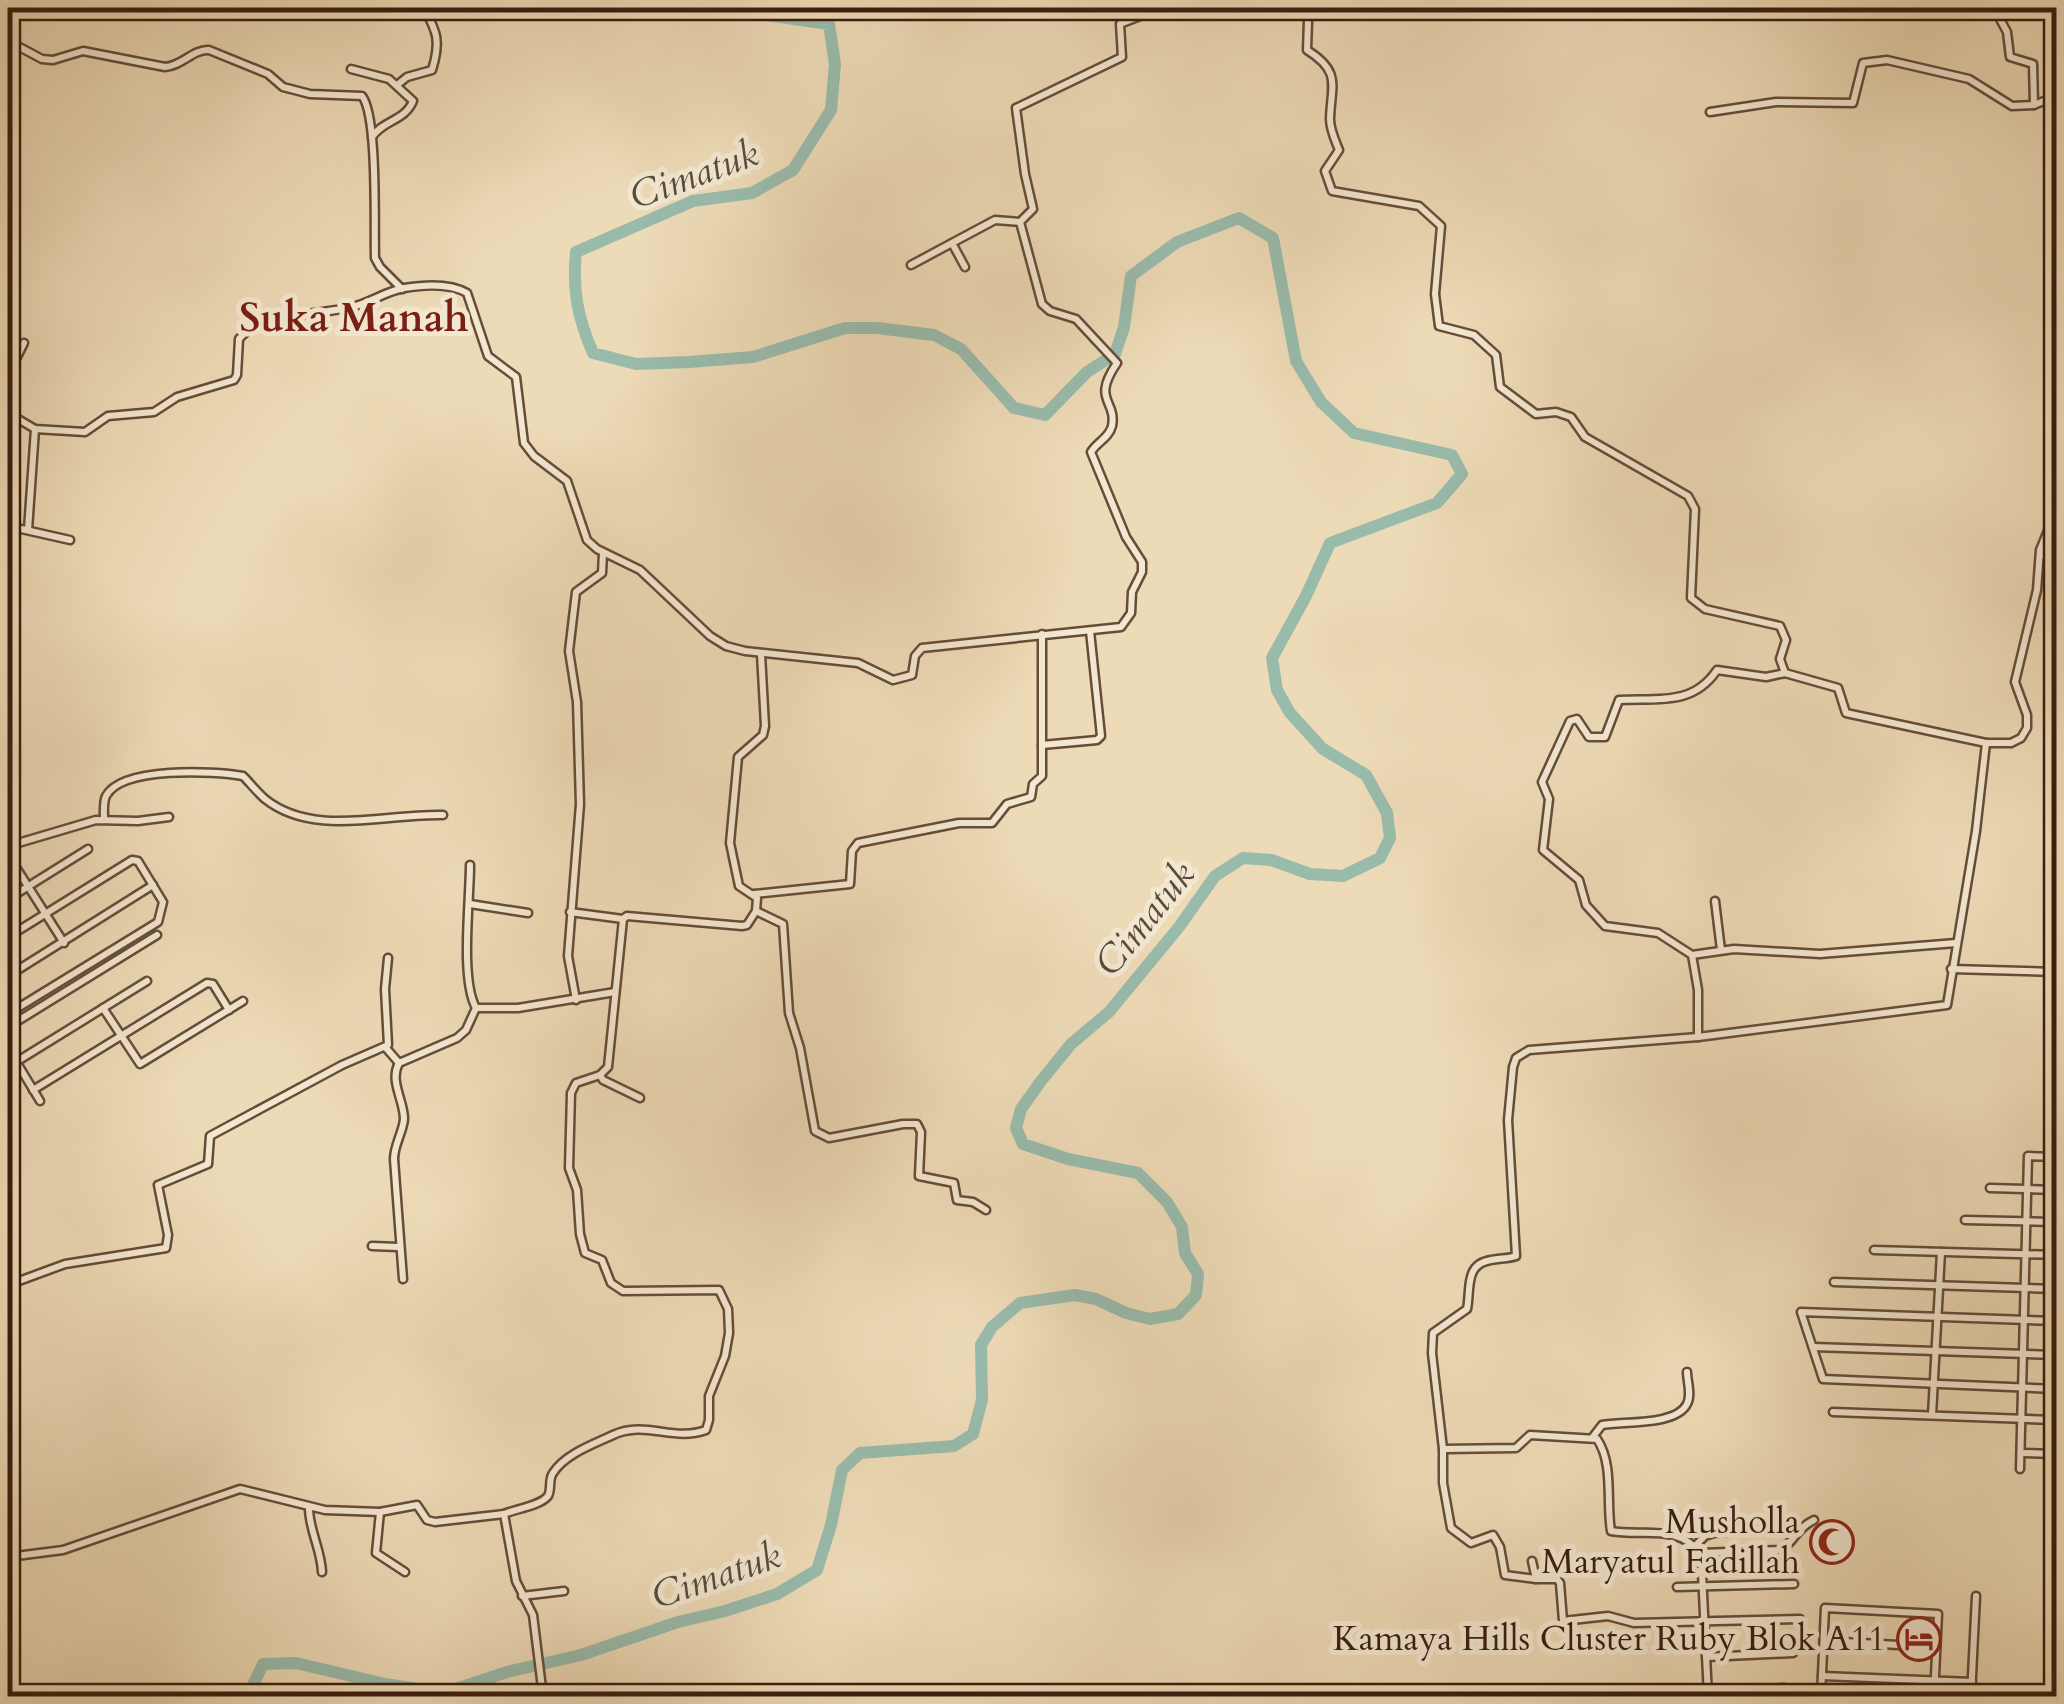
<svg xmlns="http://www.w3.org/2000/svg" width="2064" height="1704" font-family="Cardo,serif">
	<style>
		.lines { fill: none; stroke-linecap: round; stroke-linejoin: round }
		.river { stroke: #99bbac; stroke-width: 12 }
		.street-casing { stroke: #664c39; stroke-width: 11 }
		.street { stroke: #f3e7d0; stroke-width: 6 }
		.labels { text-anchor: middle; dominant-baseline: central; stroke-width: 10; stroke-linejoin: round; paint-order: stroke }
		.poi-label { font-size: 35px; fill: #391c0f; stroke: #f3e7d0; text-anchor: end }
		.water-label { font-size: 38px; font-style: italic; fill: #564c3e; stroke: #f3e7d0 }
		.quarter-label { font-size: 40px; font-weight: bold; fill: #7a1f14; stroke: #f3e7d0 }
	</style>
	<rect width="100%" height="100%" fill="#eddab6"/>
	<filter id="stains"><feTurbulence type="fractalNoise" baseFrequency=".002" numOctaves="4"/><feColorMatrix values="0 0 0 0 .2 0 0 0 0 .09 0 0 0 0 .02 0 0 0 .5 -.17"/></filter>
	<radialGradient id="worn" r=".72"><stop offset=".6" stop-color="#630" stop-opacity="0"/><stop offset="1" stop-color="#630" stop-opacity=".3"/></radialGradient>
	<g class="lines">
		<!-- river -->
		<path class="river" d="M248,1696L263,1664L296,1663L385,1684L444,1693L507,1672L581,1655L678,1622L725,1611L777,1594L817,1570L831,1525L842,1470L860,1453L954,1446L973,1434L982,1400L981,1345L992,1327L1020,1303L1075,1295L1096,1299L1126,1313L1150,1319L1178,1314L1196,1295L1198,1274L1185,1253L1182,1227L1167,1202L1138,1173L1068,1159L1023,1144L1016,1128L1021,1109L1041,1081L1071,1044L1109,1012L1179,927L1215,876L1243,858L1271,860L1310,874L1343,876L1380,858L1390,838L1387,813L1366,775L1323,749L1290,713L1277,690L1272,658L1306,596L1330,543L1437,503L1462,474L1452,455L1354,433L1321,402L1296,361L1273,238L1239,218L1177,242L1131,276L1124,327L1115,354L1087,372L1045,415L1014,408L961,349L934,335L877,328H845L753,357L689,362L636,364L593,353C578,319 572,290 576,252L693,201L752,193L793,170L831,110L835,64L829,24L716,8"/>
		<!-- street casing -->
		<g class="street-casing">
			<g id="street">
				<path d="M1302,8L1308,21L1307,50C1342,72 1331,85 1330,119C1330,130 1335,140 1339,150L1325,171L1332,191L1419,206L1441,226L1435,294L1439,326L1474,335L1496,355L1500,387L1536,414L1556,412L1571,417L1585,437L1688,496L1695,509L1691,598L1705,609L1780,626L1786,640L1780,659L1785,673L1838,688L1846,713L1986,743"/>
				<path d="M1994,8L2007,32L2010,57L2033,64L2034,105"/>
				<path d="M8,41L42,59L53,60L83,51L165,67C182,66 193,49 209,50L268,74L283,87L310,94L362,96C378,116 374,226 375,258L380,267L402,289"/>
				<path d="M351,69L389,79L413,101C405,121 383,120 372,137"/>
				<path d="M397,85L407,77L432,70C441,41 437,32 424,8"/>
				<path d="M2049,96L2056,54"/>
				<path d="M1710,112L1776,102L1853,103L1863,63L1887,60L1969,79L2012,106L2034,105L2056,96"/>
				<path d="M911,265L952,243"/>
				<path d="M965,267L952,243L995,220L1020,222"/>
				<path d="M8,366L16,359L24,343"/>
				<path d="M8,413L35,429L85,432L108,416L154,412L177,397L234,380L237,375L239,339C260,313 320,315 352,307C370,303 386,291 404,288C422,285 450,283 467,293L488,356L516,377L524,443L534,456L567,481L587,540L597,549L640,570L710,636L726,646L745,651L858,663L893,680L912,675L915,656L922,648L1121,627L1131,613L1132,592L1142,572V562L1126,537L1091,452C1097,442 1109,438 1112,426C1117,400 1091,401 1117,363L1076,319L1050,311L1042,304L1020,222L1033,209L1025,174L1016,108L1122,57L1120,24L1148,13L1151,8"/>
				<path d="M8,526L70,540"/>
				<path d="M28,530L35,429"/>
				<path d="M2042,555L2056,561"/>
				<path d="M1785,673L1766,677L1717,670C1693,706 1658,698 1619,700L1605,737H1589L1577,719L1570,721L1542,782L1549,799L1543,850L1579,880L1586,905L1605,926L1658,933L1692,955L1734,949L1820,954L1956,943"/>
				<path d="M1042,745L1097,740L1101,736L1090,631"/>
				<path d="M104,819C104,811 103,802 106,796C122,766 214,771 243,776C250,783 257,792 265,799C314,838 385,813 443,815"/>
				<path d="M8,846L96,820L138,821L169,817"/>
				<path d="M8,861H12L64,943"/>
				<path d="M470,865C470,901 460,979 476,1008H518L615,992"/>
				<path d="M754,894L850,884L852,851L858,843L959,823H992L1007,804L1031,797L1033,784L1042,776V634"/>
				<path d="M8,899L88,849"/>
				<path d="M1715,901L1721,950"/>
				<path d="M470,904L528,913"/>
				<path d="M756,911L783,924L789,1013L800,1048L815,1131L829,1138L903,1124H917L921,1132L919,1176L954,1183L957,1200L973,1202L986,1210"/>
				<path d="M570,912L623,919"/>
				<path d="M8,937L132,860L138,861L163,902L158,922L8,1014"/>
				<path d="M1692,955L1698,990V1037"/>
				<path d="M1951,969L2056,972"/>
				<path d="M8,976L153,885"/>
				<path d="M576,1000L568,956L580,804L577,702L569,651L576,592L602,573L603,553"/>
				<path d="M103,1008L140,1064L243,1001"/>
				<path d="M8,1027L157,935"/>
				<path d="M8,1048L40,1101"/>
				<path d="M386,1048L399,1063"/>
				<path d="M16,1062L147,981"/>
				<path d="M600,1075L603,1080L640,1098"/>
				<path d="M33,1090L207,983L213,984L229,1010"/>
				<path d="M1990,1188L2056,1190"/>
				<path d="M1965,1220L2056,1222"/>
				<path d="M372,1246L398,1247"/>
				<path d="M1874,1250L2056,1255"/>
				<path d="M403,1279L394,1159C394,1145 403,1132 404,1119C404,1100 389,1081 399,1063L457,1038L466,1030L476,1008"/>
				<path d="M1834,1282L2056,1289"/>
				<path d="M8,1285L65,1264L166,1248L168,1235L158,1185L208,1164L210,1136L342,1065L388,1045L385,989L388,958"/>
				<path d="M2056,1321L1801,1312L1823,1379L2056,1389"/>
				<path d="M1813,1347L2056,1355"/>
				<path d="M1833,1412L2056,1420"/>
				<path d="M1932,1415L1941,1252"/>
				<path d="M1592,1438L1602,1425C1623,1421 1676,1426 1687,1404C1692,1395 1687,1381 1687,1372"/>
				<path d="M1443,1449V1483L1451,1528L1471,1543L1493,1535L1500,1547L1505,1575L1536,1579"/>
				<path d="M2021,1453L2056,1454"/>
				<path d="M2020,1469L2028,1156L2056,1157"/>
				<path d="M309,1508C309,1530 321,1549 322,1572"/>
				<path d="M380,1512L376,1553L405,1572"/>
				<path d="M1695,1546L1705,1536L1714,1533L1798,1526"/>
				<path d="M1701,1553L1779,1550C1794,1544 1795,1529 1814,1520"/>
				<path d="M8,1557L63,1550L240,1489L325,1510L380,1512L417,1505L427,1520L435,1522L504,1514"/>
				<path d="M1532,1561L1536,1579H1557L1560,1583L1563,1621L1608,1616L1634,1623L1800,1619"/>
				<path d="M1677,1587L1794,1584"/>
				<path d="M522,1596L564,1591"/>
				<path d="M1824,1641L1936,1647"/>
				<path d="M1706,1657L1793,1653"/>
				<path d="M1822,1676L1972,1682"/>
				<path d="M1708,1691L1784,1688"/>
				<path d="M543,1696L533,1615L516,1581L504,1514C515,1509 540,1506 548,1496C552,1489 548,1480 553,1473C565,1454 594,1444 613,1435C646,1420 673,1442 706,1430L709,1420V1396L725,1356L729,1333L728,1309L719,1290L623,1291L611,1283L602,1260L585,1253L580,1234L577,1190L569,1168L571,1093L576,1083L600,1075L608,1067L623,919L627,916L742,926L747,925L756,911L757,898L739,886L730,843L738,757L763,735L765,726L761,654"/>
				<path d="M1708,1696L1701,1553C1675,1523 1644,1537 1611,1531C1606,1502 1614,1464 1597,1439L1530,1435L1516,1448L1443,1449L1432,1353L1433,1333L1467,1309C1471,1290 1464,1264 1491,1260C1500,1258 1508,1259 1516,1256L1508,1120L1513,1067L1516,1058L1529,1050L1698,1037L1947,1005L1976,831L1986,743H2011L2021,738L2027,728V715L2015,682L2037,590L2040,550L2056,511"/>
				<path d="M1821,1696L1825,1608L1938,1614L1934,1696"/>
				<path d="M1971,1696L1976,1596"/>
			</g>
		</g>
		<!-- street -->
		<use href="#street" class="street"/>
	</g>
	<!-- icons -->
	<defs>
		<g id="mosque-ring" transform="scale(2.25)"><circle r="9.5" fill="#f3e7d0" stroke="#8f2418" stroke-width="1.5"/><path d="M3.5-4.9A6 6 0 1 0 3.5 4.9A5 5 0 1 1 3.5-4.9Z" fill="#8f2418"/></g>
		<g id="hotel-ring" transform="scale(2.25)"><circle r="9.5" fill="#f3e7d0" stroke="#8f2418" stroke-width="1.5"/><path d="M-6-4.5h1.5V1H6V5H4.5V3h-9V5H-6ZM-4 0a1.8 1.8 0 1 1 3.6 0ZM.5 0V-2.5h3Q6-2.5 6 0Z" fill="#8f2418"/></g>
	</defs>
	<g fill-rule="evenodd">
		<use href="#mosque-ring" x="1832" y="1542"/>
		<use href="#hotel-ring" x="1919" y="1639"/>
	</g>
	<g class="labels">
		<!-- poi labels -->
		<g class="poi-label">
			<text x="1800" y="1522">Musholla<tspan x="1800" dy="40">Maryatul Fadillah</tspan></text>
			<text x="1886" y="1639">Kamaya Hills Cluster Ruby Blok A11</text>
		</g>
		<!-- water labels -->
		<g class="water-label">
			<text transform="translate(694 175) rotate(-20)">Cimatuk</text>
			<text transform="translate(1145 919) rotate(-51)">Cimatuk</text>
			<text transform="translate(716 1576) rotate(-19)">Cimatuk</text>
		</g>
		<!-- quarter labels -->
		<g class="quarter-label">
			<text x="354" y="318">Suka Manah</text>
		</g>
	</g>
	<!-- margin -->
	<rect width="2064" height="1704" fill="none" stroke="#eddab6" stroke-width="40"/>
	<rect x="10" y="10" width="2044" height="1684" fill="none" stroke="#391c0f" stroke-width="5"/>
	<rect x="20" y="20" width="2024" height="1664" fill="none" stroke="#391c0f" stroke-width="2.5"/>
	<rect width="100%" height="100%" filter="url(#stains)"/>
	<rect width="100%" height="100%" fill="url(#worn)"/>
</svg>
